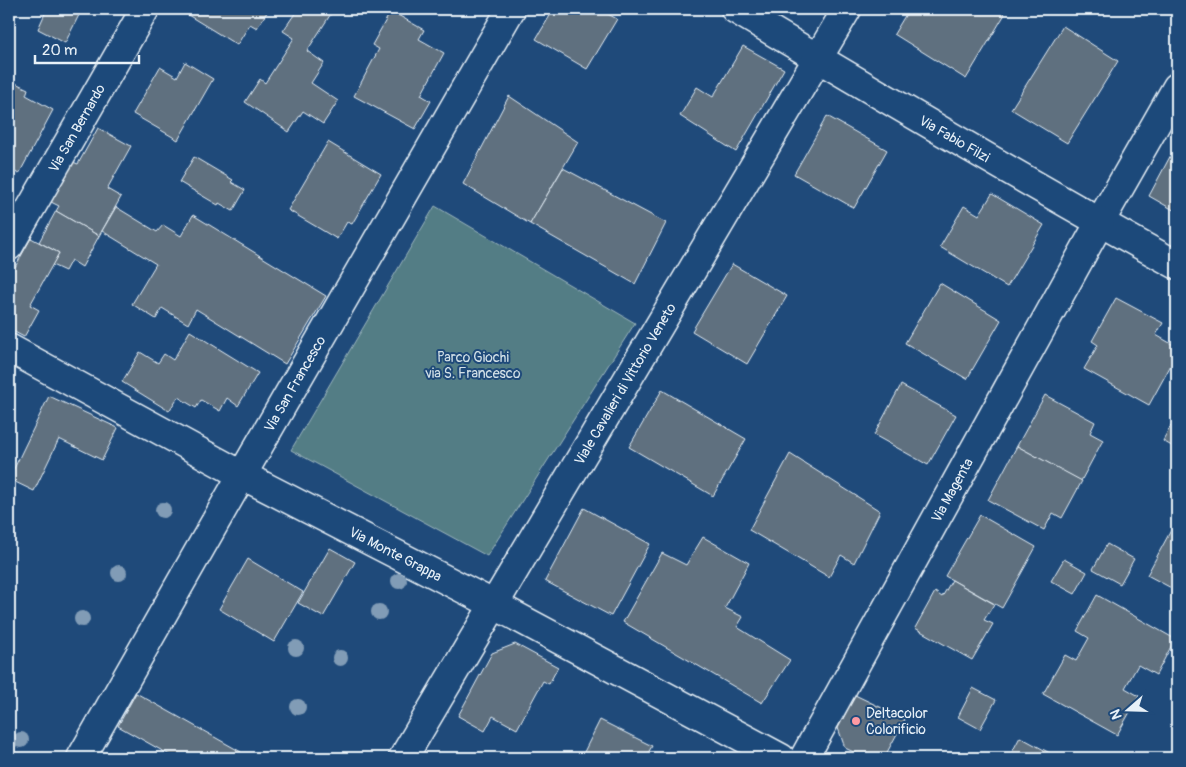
<svg xmlns="http://www.w3.org/2000/svg" width="1186" height="767" font-family="Pangolin,sans-serif">
	<style>
		.green { fill: #537d85; stroke: #9eb7be }
		.building { fill: #5e707f; stroke: #e8f1f8 }
		.lines { fill: none; stroke-linecap: round; stroke-linejoin: round }
		.pedestrian-casing { stroke: #e8f1f8; stroke-width: 31 }
		.minor-casing { stroke: #e8f1f8; stroke-width: 31 }
		.pedestrian { stroke: #1f4a7a; stroke-width: 28 }
		.minor { stroke: #1f4a7a; stroke-width: 28 }
		.tree { fill: #819cb6 }
		.poi-dot { fill: #ff9aa2; stroke: #1f4a7a; stroke-width: 2 }
		.labels { text-anchor: middle; dominant-baseline: central; stroke-width: 4; stroke-linejoin: round; paint-order: stroke }
		.street-label { font-size: 14px; fill: #e8f1f8; stroke: #1f4a7a }
		.park-label { font-size: 14px; fill: #d2e0e7; stroke: #1f4a7a }
		.poi-label { font-size: 14px; fill: #e8f1f8; stroke: #1f4a7a; text-anchor: start }
	</style>
	<rect width="100%" height="100%" fill="#1f4a7a"/>
	<filter id="ink" filterUnits="userSpaceOnUse"><feTurbulence type="fractalNoise" baseFrequency=".02" numOctaves="2"/><feDisplacementMap in="SourceGraphic" scale="10" xChannelSelector="R" yChannelSelector="G"/><feConvolveMatrix kernelMatrix="1 2 1 2 8 2 1 2 1" color-interpolation-filters="sRGB"/></filter>
	<g filter="url(#ink)">
		<!-- green -->
		<path class="green" d="M435,206L635,323L487,556L291,450Z"/>
		<!-- building -->
		<g class="building">
			<path d="M47,9H82L65,43L38,29Z"/>
			<path d="M185,9H269L257,28L250,24L237,45L183,12Z"/>
			<path d="M298,9H334L307,51L324,63L311,83L338,101L323,124L303,111L289,132L245,102L260,79L265,83L294,38L283,31Z"/>
			<path d="M554,9H599L617,19L587,69L536,39Z"/>
			<path d="M909,9H996L1005,14L966,79L894,34Z"/>
			<path d="M391,11L424,30L419,39L444,53L421,95L431,101L415,129L354,96L379,49L372,45Z"/>
			<path d="M1063,26L1118,61L1067,143L1011,109Z"/>
			<path d="M743,46L784,69L736,152L680,116L697,87L713,97Z"/>
			<path d="M185,62L213,79L178,140L133,114L160,67L177,77Z"/>
			<path d="M11,81L28,89L26,95L53,110L19,174L9,169V84Z"/>
			<path d="M509,96L578,142L530,224L463,184Z"/>
			<path d="M827,116L887,150L854,208L794,174Z"/>
			<path d="M98,128L131,146L107,189L121,197L99,236L56,211L59,206L51,202L73,162L78,164Z"/>
			<path d="M328,142L381,174L352,224L347,222L337,239L288,210Z"/>
			<path d="M1173,151L1177,153V212L1149,196Z"/>
			<path d="M194,157L233,180L231,182L245,190L233,211L219,203L218,205L179,182Z"/>
			<path d="M563,168L666,223L635,284L530,224Z"/>
			<path d="M992,194L1044,225L1007,287L940,247L964,206L979,215Z"/>
			<path d="M116,207L157,232L163,225L181,236L193,215L326,296L285,364L196,309L188,324L162,308L156,319L132,304L156,264L102,231Z"/>
			<path d="M56,211L99,236L82,267L71,260L65,271L52,265L59,253L39,242Z"/>
			<path d="M31,238L59,253L30,305L39,310L24,337L9,329V278Z"/>
			<path d="M732,264L787,296L747,364L692,331Z"/>
			<path d="M940,283L1001,320L967,379L905,343Z"/>
			<path d="M1116,298L1163,323L1156,335L1177,347V354L1149,405L1084,369L1098,345L1092,341Z"/>
			<path d="M190,331L258,373L238,406L227,398L220,411L201,400L196,408L178,397L169,411L122,382L140,352L158,363L164,354L173,360Z"/>
			<path d="M901,385L956,415L928,465L874,435Z"/>
			<path d="M662,390L746,439L713,496L629,447Z"/>
			<path d="M1045,395L1095,422L1090,433L1103,440L1081,481L1017,446Z"/>
			<path d="M49,396L118,428L102,460L59,439L34,491L9,479Z"/>
			<path d="M1177,414V449L1163,441Z"/>
			<path d="M1017,446L1082,481L1062,518L1053,513L1044,530L988,500Z"/>
			<path d="M790,454L880,511L854,563L841,555L829,577L749,530Z"/>
			<path d="M584,508L650,544L611,616L545,581Z"/>
			<path d="M980,515L1036,547L1002,608L945,576Z"/>
			<path d="M1177,519V591L1147,575Z"/>
			<path d="M703,537L749,563L725,608L743,617L737,627L790,660L762,703L623,622L662,553L686,565Z"/>
			<path d="M1107,544L1134,559L1120,584L1093,569Z"/>
			<path d="M330,548L355,562L323,617L298,603Z"/>
			<path d="M248,559L303,592L274,642L219,609Z"/>
			<path d="M1064,559L1087,572L1075,594L1051,581Z"/>
			<path d="M952,580L994,604L984,620L993,624L972,660L915,628L935,592L942,597Z"/>
			<path d="M1097,595L1175,639L1156,675L1138,665L1125,688L1139,696L1117,735L1043,694L1065,655L1076,661L1089,638L1077,631Z"/>
			<path d="M515,644L558,667L549,684L543,681L517,729L493,716L485,731L458,716L492,653Z"/>
			<path d="M973,688L996,700L980,729L958,717Z"/>
			<path d="M136,693L241,752L238,758H175L118,726Z"/>
			<path d="M855,695L905,719L884,758H866L845,748L838,728Z"/>
			<path d="M600,720L652,746L647,755L654,758H591L583,754Z"/>
			<path d="M1020,737L1059,758H1009Z"/>
		</g>
		<g class="lines">
			<!-- pedestrian casing -->
			<g class="pedestrian-casing">
				<path id="pedestrian" d="M1100,222L1177,87"/>
			</g>
			<!-- minor casing -->
			<g class="minor-casing">
				<g id="minor">
					<path id="s1" d="M735,9C881,96 1028,183 1177,265"/>
					<path id="s2" d="M9,246L145,9"/>
					<path id="s3" d="M9,348L242,475L493,604L781,758"/>
					<path id="s4" d="M81,758L242,475L511,9"/>
					<path id="s5" d="M403,758L847,9"/>
					<path id="s6" d="M804,758L1100,222"/>
				</g>
			</g>
			<!-- pedestrian -->
			<use href="#pedestrian" class="pedestrian"/>
			<!-- minor -->
			<use href="#minor" class="minor"/>
		</g>
		<!-- trees -->
		<g class="tree">
			<circle cx="163" cy="510" r="8"/>
			<circle cx="119" cy="573" r="8"/>
			<circle cx="399" cy="581" r="8"/>
			<circle cx="379" cy="612" r="8"/>
			<circle cx="82" cy="619" r="8"/>
			<circle cx="296" cy="648" r="8"/>
			<circle cx="340" cy="658" r="8"/>
			<circle cx="298" cy="707" r="8"/>
			<circle cx="21" cy="740" r="8"/>
		</g>
	</g>
	<!-- markers -->
	<circle class="poi-dot" cx="856" cy="721" r="5"/>
	<g class="labels">
		<!-- street labels -->
		<g class="street-label">
			<text stroke="none"><textPath href="#s2" startOffset="136">Via San Bernardo</textPath></text>
			<text stroke="none"><textPath href="#s1" startOffset="255">Via Fabio Filzi</textPath></text>
			<text stroke="none"><textPath href="#s4" startOffset="431">Via San Francesco</textPath></text>
			<text stroke="none"><textPath href="#s5" startOffset="435">Viale Cavalieri di Vittorio Veneto</textPath></text>
			<text stroke="none"><textPath href="#s6" startOffset="306">Via Magenta</textPath></text>
			<text stroke="none"><textPath href="#s3" startOffset="438">Via Monte Grappa</textPath></text>
		</g>
		<!-- park labels -->
		<g class="park-label">
			<text x="473" y="357">Parco Giochi<tspan x="473" dy="16">via S. Francesco</tspan></text>
		</g>
		<!-- poi labels -->
		<g class="poi-label">
			<text x="866" y="713">Deltacolor<tspan x="866" dy="16">Colorificio</tspan></text>
		</g>
	</g>
	<!-- margin -->
	<rect width="1186" height="767" fill="none" stroke="#1f4a7a" stroke-width="30"/>
	<rect x="15" y="15" width="1156" height="737" fill="none" stroke="#e8f1f8" stroke-width="2" filter="url(#ink)"/>
	<!-- north arrow -->
	<g transform="translate(1128 710) rotate(250)" stroke="#1f4a7a" stroke-width="4" paint-order="stroke">
	<path d="M0-4L9 19L0 12L-9 19Z" fill="#e8f1f8"/>
	<text y="-8" font-size="14" font-weight="bold" text-anchor="middle" fill="#e8f1f8">N</text>
	</g>
	<!-- scale -->
	<path d="M35 55v8h104v-8" fill="none" stroke="#e8f1f8" stroke-width="2.5"/>
	<text x="42" y="55" font-size="15" fill="#e8f1f8" stroke="#1f4a7a" stroke-width="4" paint-order="stroke">20 m</text>
</svg>
